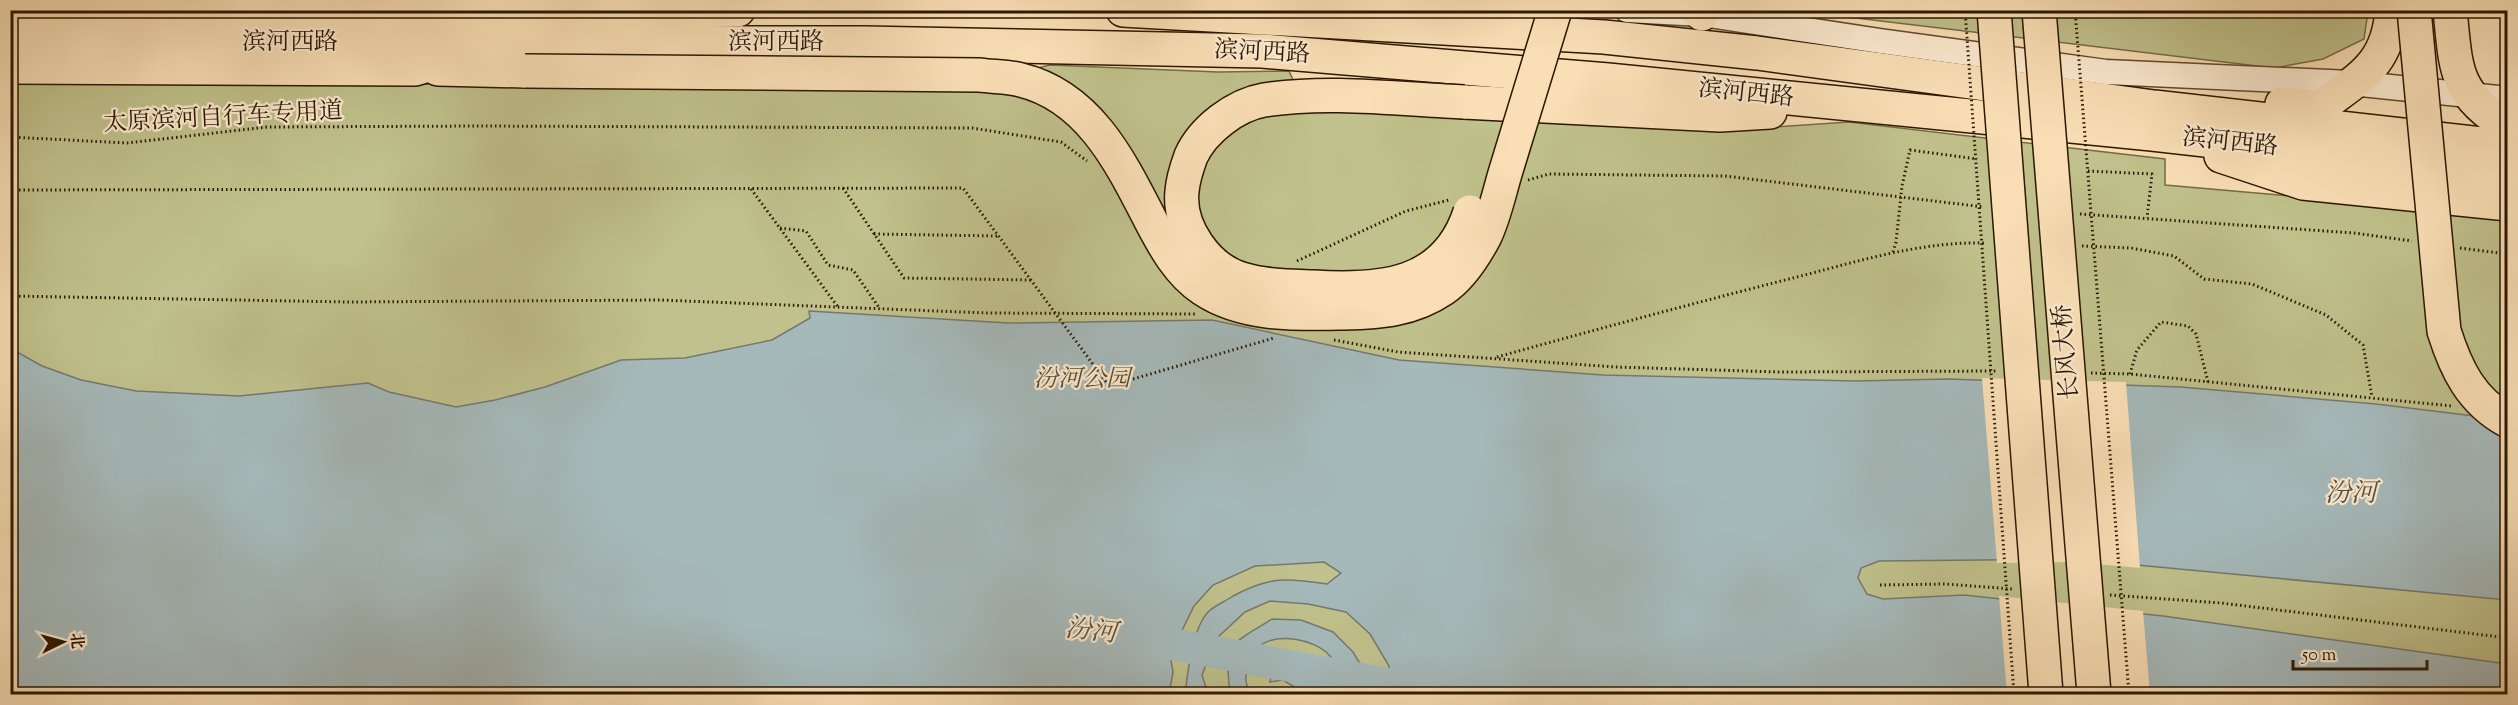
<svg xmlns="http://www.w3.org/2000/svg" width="2518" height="705" font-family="'Sorts Mill Goudy','Noto Serif SC',serif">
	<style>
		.green { fill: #c0c18c; stroke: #766c46; stroke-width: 1.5 }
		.water { fill: #a5b9ba; stroke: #747970; stroke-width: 1.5 }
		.pier { fill: #fadfb6 }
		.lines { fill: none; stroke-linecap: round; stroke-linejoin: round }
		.river { stroke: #a5b9ba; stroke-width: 32 }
		.minor-casing { stroke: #5f4a2e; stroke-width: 27 }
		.highway-casing { stroke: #2b1800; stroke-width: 36 }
		.path { stroke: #2b1800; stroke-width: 3; stroke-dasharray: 1.5 3; stroke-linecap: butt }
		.minor { stroke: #fcead0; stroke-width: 24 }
		.highway { stroke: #fadfb6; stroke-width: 33 }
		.highway-bridge-casing { stroke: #2b1800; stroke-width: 36; stroke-linecap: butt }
		.path-bridge { stroke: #2b1800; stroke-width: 3; stroke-dasharray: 1.5 3; stroke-linecap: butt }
		.highway-bridge { stroke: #fadfb6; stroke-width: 33 }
		.labels { text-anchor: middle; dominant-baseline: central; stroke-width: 4.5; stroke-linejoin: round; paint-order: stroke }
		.street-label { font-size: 24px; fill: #2b1800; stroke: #fcead0 }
		.park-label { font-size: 24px; font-style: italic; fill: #584b2a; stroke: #fcead0 }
		.water-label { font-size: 26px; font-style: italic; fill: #565041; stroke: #fcead0 }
	</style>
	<rect width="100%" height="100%" fill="#fadfb6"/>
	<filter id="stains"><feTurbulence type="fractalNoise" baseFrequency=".00333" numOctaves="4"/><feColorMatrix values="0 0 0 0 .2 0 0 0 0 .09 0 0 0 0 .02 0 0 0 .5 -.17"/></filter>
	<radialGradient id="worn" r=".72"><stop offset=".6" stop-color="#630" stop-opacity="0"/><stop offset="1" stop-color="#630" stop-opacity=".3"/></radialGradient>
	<!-- green -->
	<g class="green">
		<path d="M1797,11H2368L2364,39L2323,59L2274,68Z"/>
		<path d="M1050,65L1218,72L1289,71L1306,107L1742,129L1849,122L2165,159V185L2507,215V694H11V82L958,87Z"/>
	</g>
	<!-- water -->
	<g class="water">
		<path d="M809,311L1008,323L1212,320L1399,360L1603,375L1855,381L1948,379L2181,387L2376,404L2507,420V600L2073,559L1879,561L1861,568L1858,578L1867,594L1883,599L1964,595L2163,616L2507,664V694H1391L1389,666L1370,634L1346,612L1308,604L1270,601L1245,612L1217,638L1202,675L1208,694H1185C1188,671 1192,628 1209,611C1216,605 1226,601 1233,596C1270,576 1287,578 1327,584L1341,573L1324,562L1255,566L1213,585L1194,606L1170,655L1173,672L1169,694H11L10,348L42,366L81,380L136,391L239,396L368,383L389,392L456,407L495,400L545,387L621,360L685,358L772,340L810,318Z"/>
		<path d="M1272,619L1301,620L1333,632L1353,652L1362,667L1366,694H1347C1343,683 1338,665 1330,656C1315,639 1276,631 1257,648C1253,651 1251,659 1249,664C1244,675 1245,685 1251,694H1231C1227,679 1226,657 1236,643C1242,636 1263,625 1272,619Z"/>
		<path d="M1289,662L1304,664L1315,678L1320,694H1298L1296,688L1283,680L1270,682L1272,668Z"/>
	</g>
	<!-- pier -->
	<g class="pier">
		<path d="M1982,378L2126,382L2140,568L2073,562L1997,563Z"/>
		<path d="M1999,596L2143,611L2150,694H2007Z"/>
	</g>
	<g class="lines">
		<!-- river -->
		<path class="river" d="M1133,637L1442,694"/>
		<!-- minor casing -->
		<g class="minor-casing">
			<path id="minor" d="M1627,10L1702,14L1880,41L2106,72L2351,83L2508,99"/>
		</g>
		<!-- highway casing -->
		<g class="highway-casing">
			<g id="highway">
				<path d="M1123,10L1604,37L1757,53L2154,107L2508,147"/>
				<path d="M1697,10L1702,14"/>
				<path d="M2450,10C2456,67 2453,94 2508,126"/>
				<path d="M10,13L414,16L738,10"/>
				<path d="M10,42L865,43L1262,51L1608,80L2152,134L2508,174"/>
				<path d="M10,67L415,69L465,54"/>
				<path d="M438,69L525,71"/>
				<path d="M1464,102L1720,115L1770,112"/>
				<path d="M2282,104L2321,107C2360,77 2388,65 2392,10"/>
				<path d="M2221,156L2303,183L2508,204"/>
			</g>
		</g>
		<!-- path -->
		<g class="path">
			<path d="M10,137L127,143L267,127L478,126L972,128L1061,142L1087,161"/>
			<path d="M2088,171L2152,174L2147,218"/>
			<path d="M1528,180L1549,174L1725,176L1984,207"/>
			<path d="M843,188L904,278L1031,280"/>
			<path d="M751,189L838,307"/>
			<path d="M10,190L963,188L1109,386L1274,338"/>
			<path d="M2080,214L2354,233L2412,241"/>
			<path d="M780,228L806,231L828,265L853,270L880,309"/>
			<path d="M874,234L998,236"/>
			<path d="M2082,246L2131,248L2174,256L2204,279L2252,284L2326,315L2363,345L2372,397"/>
			<path d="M2460,248L2499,253L2508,258"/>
			<path d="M1893,252L1896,242L1902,186L1910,150L1977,159"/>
			<path d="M1297,261L1406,211L1449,200"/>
			<path d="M10,296L348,302L660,300L987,313L1195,314"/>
			<path d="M1334,340L1398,352L1616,367L1779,372L1998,371"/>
			<path d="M1497,357C1594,330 1691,304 1789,279C1853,263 1919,241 1986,243"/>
			<path d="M2091,373L2130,374L2452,406"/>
			<path d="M2130,374L2137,350L2161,322L2188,326L2196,334L2208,382"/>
			<path d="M1880,585L1945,584L2013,589"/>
			<path d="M2110,595L2221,603L2508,638"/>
		</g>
		<!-- minor -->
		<use href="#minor" class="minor"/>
		<!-- highway -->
		<use href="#highway" class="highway"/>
		<!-- highway-bridge casing -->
		<g class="highway-bridge-casing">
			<g id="highway-bridge">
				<path d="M1994,10L2046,694"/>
				<path d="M2039,10L2094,694"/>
				<path d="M2414,10L2444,331C2456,369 2471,401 2508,421"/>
				<path d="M525,71L980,75C993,77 1008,76 1021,80C1090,97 1121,163 1151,221C1164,246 1179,273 1203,289C1243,316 1298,314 1344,313C1380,312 1412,310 1443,289C1461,277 1475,255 1485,236C1495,215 1500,189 1507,167C1523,115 1539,63 1555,10"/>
				<path d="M1464,102C1399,99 1327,90 1264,100C1235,105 1203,130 1191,156C1187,167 1183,179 1182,191C1178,227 1207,269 1242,279C1265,286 1290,286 1314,287C1380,291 1446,287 1470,212"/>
			</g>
		</g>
		<!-- path-bridge -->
		<g class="path-bridge">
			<path d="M1965,10L2014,694"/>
			<path d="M2075,10L2129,694"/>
		</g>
		<!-- highway-bridge -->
		<use href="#highway-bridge" class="highway-bridge"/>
	</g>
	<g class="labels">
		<!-- street labels -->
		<g class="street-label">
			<text x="290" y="43">滨河西路</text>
			<text x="776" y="43">滨河西路</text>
			<text transform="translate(1262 53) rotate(3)">滨河西路</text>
			<text transform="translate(1746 94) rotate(6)">滨河西路</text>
			<text transform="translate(223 118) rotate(-3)">太原滨河自行车专用道</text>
			<text transform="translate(2230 143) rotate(6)">滨河西路</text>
			<text transform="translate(2067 352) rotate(-95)">长风大桥</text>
		</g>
		<!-- park labels -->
		<g class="park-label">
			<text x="1082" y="380">汾河公园</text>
		</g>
		<!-- water labels -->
		<g class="water-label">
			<text x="2351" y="494">汾河</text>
			<text transform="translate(1091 632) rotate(6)">汾河</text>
		</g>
	</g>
	<!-- margin -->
	<rect width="2518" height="705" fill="none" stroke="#fadfb6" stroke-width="36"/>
	<rect x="12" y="12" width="2494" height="681" fill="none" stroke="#2b1800" stroke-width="3"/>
	<rect x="18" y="18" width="2482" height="669" fill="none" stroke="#2b1800" stroke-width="1.5"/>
	<!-- north arrow -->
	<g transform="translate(63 642) rotate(85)" stroke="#fcead0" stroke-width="4.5" paint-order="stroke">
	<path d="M0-4.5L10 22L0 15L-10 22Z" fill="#2b1800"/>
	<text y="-9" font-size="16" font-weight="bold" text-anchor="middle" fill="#2b1800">北</text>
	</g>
	<!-- scale -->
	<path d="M2293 660v9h134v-9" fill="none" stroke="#2b1800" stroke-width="3"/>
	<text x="2302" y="660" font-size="18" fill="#2b1800" stroke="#fcead0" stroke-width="4.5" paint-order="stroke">50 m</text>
	<rect width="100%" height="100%" filter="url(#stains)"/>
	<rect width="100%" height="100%" fill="url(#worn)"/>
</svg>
